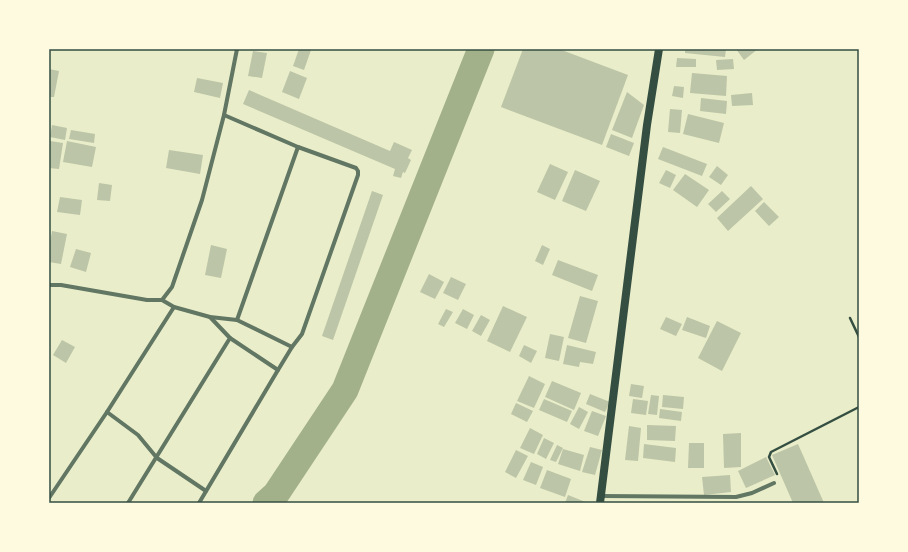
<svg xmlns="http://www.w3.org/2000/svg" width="908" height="552" font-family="Raleway,sans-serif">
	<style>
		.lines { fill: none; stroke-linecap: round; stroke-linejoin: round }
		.river { stroke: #a3b18a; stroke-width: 27 }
		.building { fill: #bcc5a7 }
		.path { stroke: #344e41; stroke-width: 2.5 }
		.minor { stroke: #617663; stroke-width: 4 }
		.secondary { stroke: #344e41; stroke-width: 8 }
		.neatline { fill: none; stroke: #344e41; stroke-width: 1.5 }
	</style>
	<rect width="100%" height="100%" fill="#e9edc9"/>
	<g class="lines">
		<!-- river -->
		<path class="river" d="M266,503L276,494L345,390L481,49"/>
	</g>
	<!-- building -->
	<g class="building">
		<path d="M299,49L311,50L304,70L293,66Z"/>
		<path d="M523,49H559L628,75L602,145L501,107Z"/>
		<path d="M685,49H726L725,57L685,53Z"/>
		<path d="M736,49H758L744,60Z"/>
		<path d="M253,51L267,53L262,78L248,76Z"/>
		<path d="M677,58L696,59V67H676Z"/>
		<path d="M733,59L734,69L717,70L716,60Z"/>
		<path d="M49,69L59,71L54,97H49Z"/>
		<path d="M290,71L307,78L299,99L282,92Z"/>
		<path d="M692,73L727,76L726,96L690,93Z"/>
		<path d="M197,78L223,83L220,98L194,92Z"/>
		<path d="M674,86L684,87L683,98L672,96Z"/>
		<path d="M249,90L390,151L394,142L412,150L408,158L411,160L405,173L403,172L401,178L393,176L395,169L243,104Z"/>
		<path d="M627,92L644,105L632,138L612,130Z"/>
		<path d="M752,93L753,105L732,106L731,95Z"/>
		<path d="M701,98L727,101L726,114L700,111Z"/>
		<path d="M670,109L682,110L680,133L668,132Z"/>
		<path d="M688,114L724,123L719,143L683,134Z"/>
		<path d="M52,125L67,128L65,140L50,137Z"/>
		<path d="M71,130L95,134L94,143L69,139Z"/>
		<path d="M611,134L634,143L629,156L606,147Z"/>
		<path d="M50,141L63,143L59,169L49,168Z"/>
		<path d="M67,141L96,147L92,167L63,162Z"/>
		<path d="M663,147L707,164L702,176L658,159Z"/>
		<path d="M169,150L203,155L200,174L166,168Z"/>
		<path d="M550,164L568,172L555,200L537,192Z"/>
		<path d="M717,166L728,175L721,185L709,177Z"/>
		<path d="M575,170L600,181L586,211L562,201Z"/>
		<path d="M666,170L676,175L670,188L659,183Z"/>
		<path d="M685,174L709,190L697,207L673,190Z"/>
		<path d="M99,183L112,185L110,201L97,200Z"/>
		<path d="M751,186L763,199L728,231L717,218Z"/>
		<path d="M372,191L383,195L333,340L322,336Z"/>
		<path d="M722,191L730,199L716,212L708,204Z"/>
		<path d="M60,197L82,200L80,215L57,212Z"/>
		<path d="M764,202L779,217L769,226L755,211Z"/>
		<path d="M52,231L67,234L61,264L49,262V248Z"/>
		<path d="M211,245L227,249L221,278L205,275Z"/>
		<path d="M542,245L550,249L543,265L535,261Z"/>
		<path d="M76,249L91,253L86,272L70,267Z"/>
		<path d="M558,260L598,275L592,291L552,275Z"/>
		<path d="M429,274L444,282L435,299L420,292Z"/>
		<path d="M451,277L466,284L458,300L443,293Z"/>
		<path d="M580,296L598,301L586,343L568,338Z"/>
		<path d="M503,306L527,317L510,352L487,341Z"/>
		<path d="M446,309L453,312L444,327L438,324Z"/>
		<path d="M463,309L474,315L467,329L455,323Z"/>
		<path d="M481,315L490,320L481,336L472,331Z"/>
		<path d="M666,317L682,324L676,336L660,329Z"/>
		<path d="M687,317L710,326L706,338L682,330Z"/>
		<path d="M717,321L741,333L722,371L698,358Z"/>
		<path d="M550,334L564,337L559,361L545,358Z"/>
		<path d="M62,340L75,347L66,363L53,355Z"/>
		<path d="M524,345L537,351L531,363L519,356Z"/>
		<path d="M567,345L596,352L593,364L580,362L579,367L563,364Z"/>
		<path d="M529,376L545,384L534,408L517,401Z"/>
		<path d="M552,381L581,393L574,410L545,397Z"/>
		<path d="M631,384L644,386L642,398L629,396Z"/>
		<path d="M590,394L610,402L605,412L586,404Z"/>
		<path d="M651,395L659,396L657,415L648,414Z"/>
		<path d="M663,395L684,397L683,409L662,407Z"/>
		<path d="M544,399L572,411L567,422L539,410Z"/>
		<path d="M633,399L648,401L646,415L631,413Z"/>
		<path d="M516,403L533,411L527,422L511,414Z"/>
		<path d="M579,407L588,412L579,429L570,424Z"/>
		<path d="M660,409L682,412L681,421L659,418Z"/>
		<path d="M592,411L606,416L598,436L584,431Z"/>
		<path d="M647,425L676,426L675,441L647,440Z"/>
		<path d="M629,426L641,428L638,461L625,460Z"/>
		<path d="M530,428L543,435L534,454L520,448Z"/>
		<path d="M741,433V467L724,468L723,434Z"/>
		<path d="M544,438L554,443L546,459L537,454Z"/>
		<path d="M689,443H704V468H688Z"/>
		<path d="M644,444L676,448L675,462L643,458Z"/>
		<path d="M798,444L824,503H793L772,455Z"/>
		<path d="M557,445L563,448L556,462L550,460Z"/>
		<path d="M590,447L602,450L595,475L582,472Z"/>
		<path d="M563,449L584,455L580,471L558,464Z"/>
		<path d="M516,450L528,456L516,478L505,472Z"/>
		<path d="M766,457L775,475L746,488L738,471Z"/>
		<path d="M531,462L543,467L536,485L523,480Z"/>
		<path d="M547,470L571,479L565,497L540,488Z"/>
		<path d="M730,475L731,492L704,495L702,477Z"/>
		<path d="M568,495L588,503H565Z"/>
	</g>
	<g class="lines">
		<!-- path -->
		<g class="path">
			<path d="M850,318L859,337"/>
			<path d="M777,474L769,457L771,452L859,407"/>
		</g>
		<!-- minor -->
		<g class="minor">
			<path d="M49,285H61L147,300H162L172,287L202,200L224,115L237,49"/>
			<path d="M162,300L174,307L210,317L237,320L292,347L302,334L358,175V171L356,168L298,147L224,115"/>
			<path d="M237,320L298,147"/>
			<path d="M278,370L292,347"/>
			<path d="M107,412L138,435L157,458L206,491"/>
			<path d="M601,496L736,497L752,493L774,483"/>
			<path d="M49,498L107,412L174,307"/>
			<path d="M128,503L230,338L210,317"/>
			<path d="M199,503L278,370L230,338"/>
		</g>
		<!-- secondary -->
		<path class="secondary" d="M600,503L647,125L659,49"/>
	</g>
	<!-- border -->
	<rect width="908" height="552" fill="none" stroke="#fefae0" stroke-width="100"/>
	<rect x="50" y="50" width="808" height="452" class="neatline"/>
</svg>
